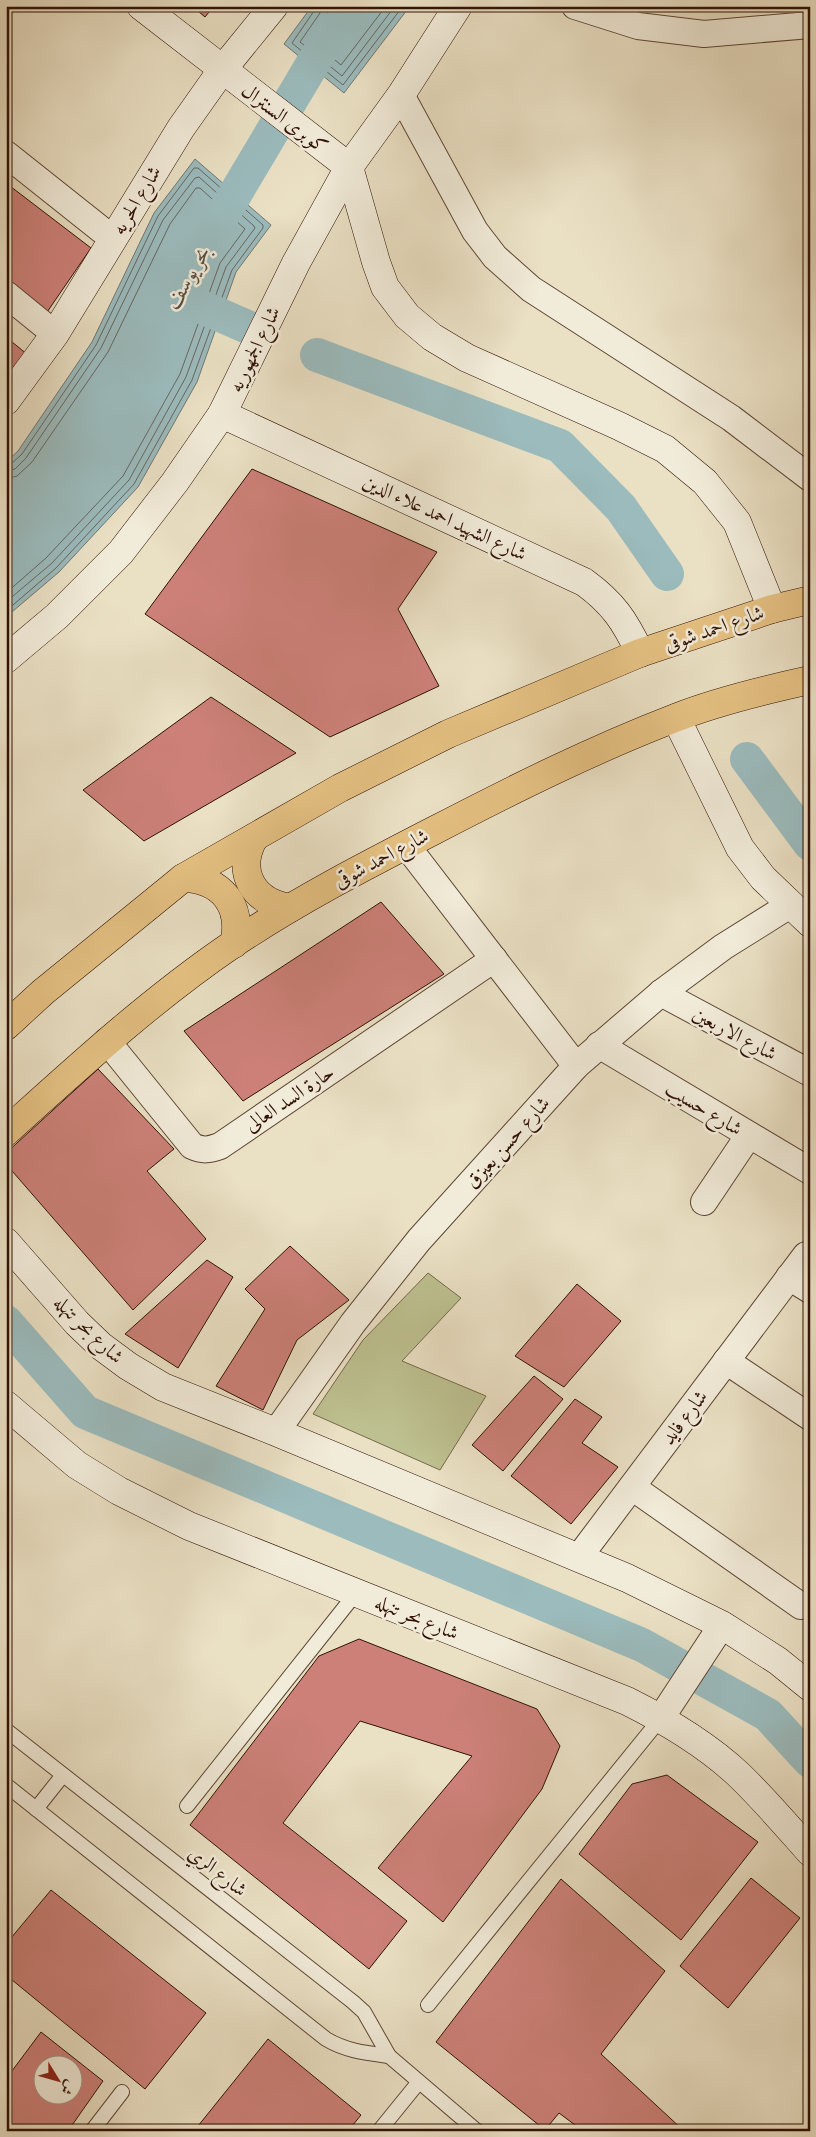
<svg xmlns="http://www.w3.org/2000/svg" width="816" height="2137" font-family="'EB Garamond',Amiri,serif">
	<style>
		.green { fill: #bdc090; stroke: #76694a }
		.water { fill: #9bbbbd; stroke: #707773 }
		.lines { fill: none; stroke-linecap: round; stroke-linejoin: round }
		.shore { stroke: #666661; stroke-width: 1 }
		.canal { stroke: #9bbbbd; stroke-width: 34 }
		.building { fill: #cc8078; stroke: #301205; fill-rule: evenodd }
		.lane-casing { stroke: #5e4635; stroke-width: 16 }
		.street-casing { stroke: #5e4635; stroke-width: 28 }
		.secondary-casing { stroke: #301205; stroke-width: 29 }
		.primary-casing { stroke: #301205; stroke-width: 29 }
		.lane { stroke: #f1ebd9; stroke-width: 14 }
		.street { stroke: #f1ebd9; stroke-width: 26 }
		.secondary { stroke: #f1ebd9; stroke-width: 28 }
		.primary { stroke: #e5c082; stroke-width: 28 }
		.labels { text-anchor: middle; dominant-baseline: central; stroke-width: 5; stroke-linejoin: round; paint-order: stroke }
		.street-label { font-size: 20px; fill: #301205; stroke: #f1ebd9 }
		.water-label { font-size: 21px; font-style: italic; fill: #554d45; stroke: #f1ebd9 }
	</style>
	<rect width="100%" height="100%" fill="#eae0c4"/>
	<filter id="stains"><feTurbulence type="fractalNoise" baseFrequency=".004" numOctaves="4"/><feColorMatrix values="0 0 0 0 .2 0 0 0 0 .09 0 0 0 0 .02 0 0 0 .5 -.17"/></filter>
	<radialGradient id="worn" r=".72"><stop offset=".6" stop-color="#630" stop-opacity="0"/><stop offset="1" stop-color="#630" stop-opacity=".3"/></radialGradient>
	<!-- green -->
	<path class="green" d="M428,1273L461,1298L402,1361L486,1396L440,1470L313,1414L363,1340Z"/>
	<!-- water -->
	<g class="water">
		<path d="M312,6H410L344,93L284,44Z"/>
		<path d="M195,159L271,225L236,272L197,382L138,487L59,572L6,617V462L18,451L92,342L154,213Z"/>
	</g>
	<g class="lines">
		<!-- shore -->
		<g class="shore">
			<path d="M315,6L314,11L292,43L343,85L403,6"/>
			<path d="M321,6L320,13L300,42L342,76L395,6"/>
			<path d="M329,6L327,17L311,40L341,65L386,6"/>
			<path d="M6,465L11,464L22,454L96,345L158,216L194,168H198L263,225V228L232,270L192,380L134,484L56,568L6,611"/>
			<path d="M6,471L15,469L26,458L101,348L163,220L195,178L199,177L254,226L255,228L226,267L186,377L129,480L52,563L6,602"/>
			<path d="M6,479L17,476L32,462L108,352L170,224L196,188H200L245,229L220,263L180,374L123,476L46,558L6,593"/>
		</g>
		<!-- canal -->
		<g class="canal">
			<path d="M212,233L319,53L354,6"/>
			<path d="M179,297L252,329"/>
			<path d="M317,355L560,446L621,508L667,574"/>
			<path d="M747,759L810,844"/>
			<path d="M6,1322L85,1412L642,1645L768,1715L810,1761"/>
		</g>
	</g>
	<!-- building -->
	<g class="building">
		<path d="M192,6H214L205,17Z"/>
		<path d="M6,183L91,248L43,318L6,288Z"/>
		<path d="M6,337L28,355L6,380Z"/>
		<path d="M252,469L437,552L398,609L439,686L330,737L145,614Z"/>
		<path d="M211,697L296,753L144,841L83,790Z"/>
		<path d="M381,902L444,974L243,1101L184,1031Z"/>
		<path d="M98,1069L174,1149L147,1171L206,1239L133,1310L6,1164V1153Z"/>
		<path d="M290,1246L349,1300L297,1340L263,1410L216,1386L265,1309L245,1289Z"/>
		<path d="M207,1260L233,1277L178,1368L125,1334Z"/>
		<path d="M577,1284L621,1321L564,1387L515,1356Z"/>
		<path d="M534,1376L563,1399L503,1471L472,1445Z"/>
		<path d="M575,1399L602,1417L582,1443L618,1467L571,1524L511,1476Z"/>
		<path d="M359,1639L537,1709L560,1746L542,1789L443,1922L378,1868L472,1756L360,1721L283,1823L407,1921L369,1969L190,1825L319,1656Z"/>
		<path d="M667,1775L758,1842L681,1940L579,1854L632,1784Z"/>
		<path d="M751,1878L800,1918L728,2008L680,1966Z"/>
		<path d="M561,1879L665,1971L601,2054L684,2131H583L559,2113L545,2130L436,2042Z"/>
		<path d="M51,1890L206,2013L145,2089L6,1975V1944Z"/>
		<path d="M41,2032L103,2081L68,2131H6V2079ZM42,2064H72V2094H42Z"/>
		<path d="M268,2039L361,2115L348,2131H194Z"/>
	</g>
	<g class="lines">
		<!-- lane casing -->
		<g class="lane-casing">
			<g id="lane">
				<path d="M6,1730L353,2002L364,2012L389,2056L477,2131"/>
				<path d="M6,1785L326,2039C346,2051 366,2053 389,2056"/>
				<path d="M187,1806L356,1593"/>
				<path d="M36,1809L63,1775"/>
				<path d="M428,2005L661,1718"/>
				<path d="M92,2131L122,2092"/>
				<path d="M379,2131L418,2083"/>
			</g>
		</g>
		<!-- street casing -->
		<g class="street-casing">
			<g id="street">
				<path d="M575,6L638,26L704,34L810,25"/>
				<path d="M401,95L475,231L495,257L531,289L731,418L810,478"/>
				<path d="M6,154L113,239"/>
				<path d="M6,294L55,334"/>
				<path d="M406,845L576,1066"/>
				<path d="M661,993L810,1073"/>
				<path d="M107,1041L192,1146C203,1151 209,1150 220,1146L494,959"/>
				<path d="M599,1045L810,1171"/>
				<path d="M704,1202L749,1135"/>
				<path d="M789,1277L810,1290"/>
				<path d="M726,1361L810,1417"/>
				<path d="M276,1432L353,1323L419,1240L576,1066L661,993L723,947L790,905"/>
				<path d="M632,1487L801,1606"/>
				<path d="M579,1557L806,1255"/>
				<path d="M661,1718L722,1625"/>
			</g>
		</g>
		<!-- secondary casing -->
		<g class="secondary-casing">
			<g id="secondary">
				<path d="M141,6L349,167L376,262L385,287L407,316L432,337L467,358L619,426L665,449L705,482L737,522L772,609"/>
				<path d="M6,401L55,334L181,128L222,70L274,6"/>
				<path d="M222,414L584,582C613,603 625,621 640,653"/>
				<path d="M6,659L57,616L121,552L175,482L222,414L296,263L349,167L401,95L458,6"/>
				<path d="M676,718L740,848L763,878L810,923"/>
				<path d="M6,1242L77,1323L101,1346L128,1366L163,1387L276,1432L627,1578L722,1625L778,1661L810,1687"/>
				<path d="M6,1405L77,1465L119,1491L189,1526L627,1701C667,1721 706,1744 739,1775C764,1799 787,1826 810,1852"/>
			</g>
		</g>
		<!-- primary casing -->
		<g class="primary-casing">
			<g id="primary">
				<path d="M254,838C235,872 253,902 290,908"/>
				<path d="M183,878C222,879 243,906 234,944"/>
				<path d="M6,1026L43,992L183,878L340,788L448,734L640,653L772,609L810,600"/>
				<path d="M6,1132C79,1066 152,999 233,944C297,901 365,866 433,831C512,790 592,750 675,718C718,701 764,690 810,680"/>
			</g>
		</g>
		<!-- lane -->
		<use href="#lane" class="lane"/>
		<!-- street -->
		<use href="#street" class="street"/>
		<!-- secondary -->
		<use href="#secondary" class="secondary"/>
		<!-- primary -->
		<use href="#primary" class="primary"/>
	</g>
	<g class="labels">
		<!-- street labels -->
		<g class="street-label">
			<text transform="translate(285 118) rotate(37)">كوبرى السنترال</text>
			<text transform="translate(136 200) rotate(-59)">شارع الحريه</text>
			<text transform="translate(254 349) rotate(-64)">شارع الجمهوريه</text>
			<text transform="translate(445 517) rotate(25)">شارع الشهيد احمد علاء الدين</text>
			<text transform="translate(714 628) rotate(-19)">شارع احمد شوقى</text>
			<text transform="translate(381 858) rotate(-28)">شارع احمد شوقى</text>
			<text transform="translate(735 1033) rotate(28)">شارع الاربعين</text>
			<text transform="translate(289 1098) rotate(-34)">حارة السد العالى</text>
			<text transform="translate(704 1108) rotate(31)">شارع حسيب</text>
			<text transform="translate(507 1142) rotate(-48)">شارع حسن بعيزق</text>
			<text transform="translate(89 1329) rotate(44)">شارع بحر تنهله</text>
			<text transform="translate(684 1417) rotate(-53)">شارع فايد</text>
			<text transform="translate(417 1617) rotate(22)">شارع بحر تنهله</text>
			<text transform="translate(218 1871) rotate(38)">شارع الري</text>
		</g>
		<!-- water labels -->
		<g class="water-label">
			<text transform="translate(187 277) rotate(-60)">بحر يوسف</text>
		</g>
	</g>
	<!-- margin -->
	<rect width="816" height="2137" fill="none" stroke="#eae0c4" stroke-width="25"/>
	<rect x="8" y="8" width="801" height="2122" fill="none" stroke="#301205" stroke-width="2.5"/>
	<rect x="12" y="12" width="791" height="2112" fill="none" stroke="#301205"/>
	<!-- north arrow -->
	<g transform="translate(58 2080) rotate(127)"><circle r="24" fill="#f1ebd9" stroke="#a49484"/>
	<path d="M0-4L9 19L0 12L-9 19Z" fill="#8f2418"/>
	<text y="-8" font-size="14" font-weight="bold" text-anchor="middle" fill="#301205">ش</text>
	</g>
	<rect width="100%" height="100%" filter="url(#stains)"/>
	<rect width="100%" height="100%" fill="url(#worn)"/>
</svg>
